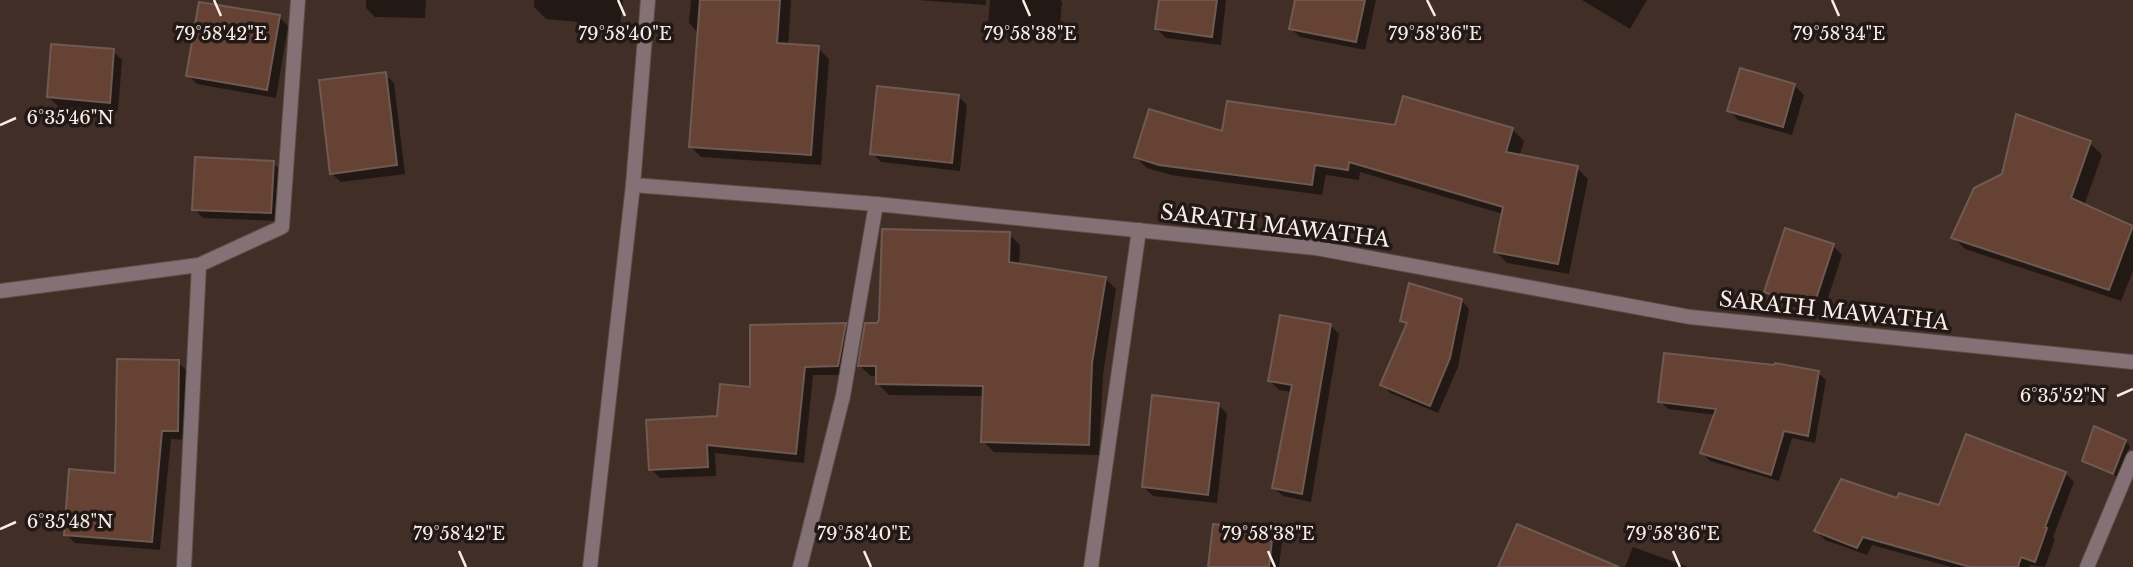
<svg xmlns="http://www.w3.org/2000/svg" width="2133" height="567" font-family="'Libre Baskerville',serif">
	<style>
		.shadow { fill: #0007 }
		.building { fill: #664234; stroke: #6f5a52; stroke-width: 2 }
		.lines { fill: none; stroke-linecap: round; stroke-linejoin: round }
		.minor-casing { stroke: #5e4d46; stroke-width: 16 }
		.tertiary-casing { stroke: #5e4d46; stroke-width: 16 }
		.minor { stroke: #847175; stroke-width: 14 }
		.tertiary { stroke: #847175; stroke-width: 14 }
		.ticks { fill: none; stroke: #f9ede8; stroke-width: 2.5 }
		.labels { text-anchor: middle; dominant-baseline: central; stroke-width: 7; stroke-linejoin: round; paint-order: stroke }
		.street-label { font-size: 21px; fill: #f9ede8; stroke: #221916 }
		.ticks-label { font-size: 18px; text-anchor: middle; fill: #f9ede8; stroke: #221916; stroke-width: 7; stroke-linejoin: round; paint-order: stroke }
	</style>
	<rect width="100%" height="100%" fill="#412f27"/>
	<!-- shadow -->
	<g class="shadow">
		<path d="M366,0H426L425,18L375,17L366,8Z"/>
		<path d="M534,0H623L620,26L546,19L534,7Z"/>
		<path d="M691,0H791L788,46L818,48L829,59L821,165L701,157L691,147L699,34L689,23Z"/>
		<path d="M917,0H986V5Z"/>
		<path d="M990,0H1060L1062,2L1059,37L997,33L988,23Z"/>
		<path d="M1161,0H1226L1221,45L1166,38L1157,29Z"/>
		<path d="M1296,0H1376L1365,50L1300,37L1290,28Z"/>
		<path d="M1582,0H1647L1630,29Z"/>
		<path d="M279,17L288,26L276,98L197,84L188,75Z"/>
		<path d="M113,51L122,60L118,111L58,106L48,97Z"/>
		<path d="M1741,70L1795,86L1804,95L1792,135L1738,120L1729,110Z"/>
		<path d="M385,74L394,83L405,174L341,182L331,173Z"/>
		<path d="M958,96L967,105L960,171L881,162L872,153Z"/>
		<path d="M1404,99L1513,130L1524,141L1519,157L1577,168L1588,179L1569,274L1507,263L1496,252L1503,214L1360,172L1359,180L1326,175L1322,195L1171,175L1147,168L1136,157L1224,133L1396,127Z"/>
		<path d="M2090,143L2102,155L2084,206L2133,228V271L2121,301L1965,249L1953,237Z"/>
		<path d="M273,163L282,172L279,221L203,218L194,209Z"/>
		<path d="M1009,234L1020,245L1019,265L1105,278L1116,289L1103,375L1099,455L994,452L983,441L985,396L889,395L878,384V376H871L860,366L878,325Z"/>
		<path d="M1833,246L1842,255L1822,316L1775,301L1766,292Z"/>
		<path d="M1461,300L1469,309L1458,367L1438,413L1390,393L1382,385L1408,326L1402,321Z"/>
		<path d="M845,325L854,334L847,375H813L804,463L715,453L716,476L660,478L651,469L718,418L752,389Z"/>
		<path d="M1330,325L1339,334L1311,502L1283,496L1273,487L1292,392L1279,390L1270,381Z"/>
		<path d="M178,362L187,371L186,440L171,439L160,550L75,543L66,534L117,474Z"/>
		<path d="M1818,373L1826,380L1815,443L1792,438L1779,481L1710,461L1702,453L1716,415L1668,409L1660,401Z"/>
		<path d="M1218,404L1227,414L1217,503L1153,496L1144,487Z"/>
		<path d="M2125,441L2130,446L2118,477L2089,465L2084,461Z"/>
		<path d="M2065,473L2074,482L2053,537L2055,539L2045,567L2030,565L2029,567H1951L1872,545L1867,555L1825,540L1816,531L1898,500L1940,507Z"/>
		<path d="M1273,533L1282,542L1279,567H1209Z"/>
		<path d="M1633,547L1689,567H1625Z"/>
	</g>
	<!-- building -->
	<g class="building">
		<path d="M700,0H780L777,43L819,46L811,155L689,147Z"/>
		<path d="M1159,0H1217L1212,37L1155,29Z"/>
		<path d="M1295,0H1365L1356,42L1289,29Z"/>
		<path d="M199,2L280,15L267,90L186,76Z"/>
		<path d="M51,44L114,49L110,103L47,97Z"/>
		<path d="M1740,68L1795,84L1783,127L1727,111Z"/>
		<path d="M386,72L397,165L330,174L319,80Z"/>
		<path d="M877,86L959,95L952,163L870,154Z"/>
		<path d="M1403,96L1513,128L1506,152L1578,166L1558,264L1494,252L1503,207L1349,162L1348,170L1315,165L1312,185L1159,165L1134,157L1149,109L1222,131L1227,101L1395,125Z"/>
		<path d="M2016,114L2091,141L2071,198L2133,226L2109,290L1951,238L1974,188L2002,174Z"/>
		<path d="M195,157L274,161L271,213L192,210Z"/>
		<path d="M1785,228L1834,244L1813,308L1764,292Z"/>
		<path d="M882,229L1010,232L1009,262L1106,277L1092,363L1089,445L981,442L983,386L876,384V366H858L865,323H877L879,320Z"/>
		<path d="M1409,283L1462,299L1450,358L1430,406L1380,385L1407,323L1400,321Z"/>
		<path d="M1280,315L1331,324L1302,494L1272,488L1292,385L1268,381Z"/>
		<path d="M846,323L838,366L805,367L796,454L707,445L708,467L649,470L646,420L717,416L720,384L750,387V325Z"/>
		<path d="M1664,353L1774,365L1775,363L1819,371L1808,436L1784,431L1771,475L1700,453L1716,409L1658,402Z"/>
		<path d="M117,359L179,360L178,431H162L152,542L64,535L69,469L115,473Z"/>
		<path d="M1152,395L1219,403L1208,495L1142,487Z"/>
		<path d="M2094,426L2126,440L2113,474L2082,461Z"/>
		<path d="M1966,434L2066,472L2045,527L2047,528L2035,562L2021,557L2018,567H1970L1863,537L1857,548L1814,531L1841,479L1897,498L1899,493L1939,505Z"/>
		<path d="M1213,524L1273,531L1269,567H1208Z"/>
		<path d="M1517,524L1619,567H1498Z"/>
	</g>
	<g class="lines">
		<!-- minor casing -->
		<g class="minor-casing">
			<g id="minor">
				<path d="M648,0L633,185L876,204L1316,248L1690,317L2133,362"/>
				<path d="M0,291L199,265"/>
				<path d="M184,567L199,265L282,227L298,0"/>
				<path d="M590,567L633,185"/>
				<path d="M800,567L843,396L876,204"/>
				<path d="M1091,567L1139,230"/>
			</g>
		</g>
		<!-- tertiary casing -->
		<g class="tertiary-casing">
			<path id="tertiary" d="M2087,567L2133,458"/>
		</g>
		<!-- minor -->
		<use href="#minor" class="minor"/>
		<!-- tertiary -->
		<use href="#tertiary" class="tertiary"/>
	</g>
	<!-- ticks -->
	<path class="ticks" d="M214,0L221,16M618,0L625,16M1023,0L1030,16M1427,0L1435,16M1832,0L1839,16M0,125L16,118M2117,396L2133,389M0,529L16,522M459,551L466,567M864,551L871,567M1268,551L1275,567M1673,551L1680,567"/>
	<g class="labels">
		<!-- street labels -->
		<g class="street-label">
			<text transform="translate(1275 226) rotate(7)">SARATH MAWATHA</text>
			<text transform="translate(1834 311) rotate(6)">SARATH MAWATHA</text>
		</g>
	</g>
	<g class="ticks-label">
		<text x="221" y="40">79°58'42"E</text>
		<text x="625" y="40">79°58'40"E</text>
		<text x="1030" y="40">79°58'38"E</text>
		<text x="1435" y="40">79°58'36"E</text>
		<text x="1839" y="40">79°58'34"E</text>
		<text x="70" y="124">6°35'46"N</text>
		<text x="2063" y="402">6°35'52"N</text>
		<text x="70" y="528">6°35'48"N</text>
		<text x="459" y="540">79°58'42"E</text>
		<text x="864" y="540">79°58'40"E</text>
		<text x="1268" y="540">79°58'38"E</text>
		<text x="1673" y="540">79°58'36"E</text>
	</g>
</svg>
